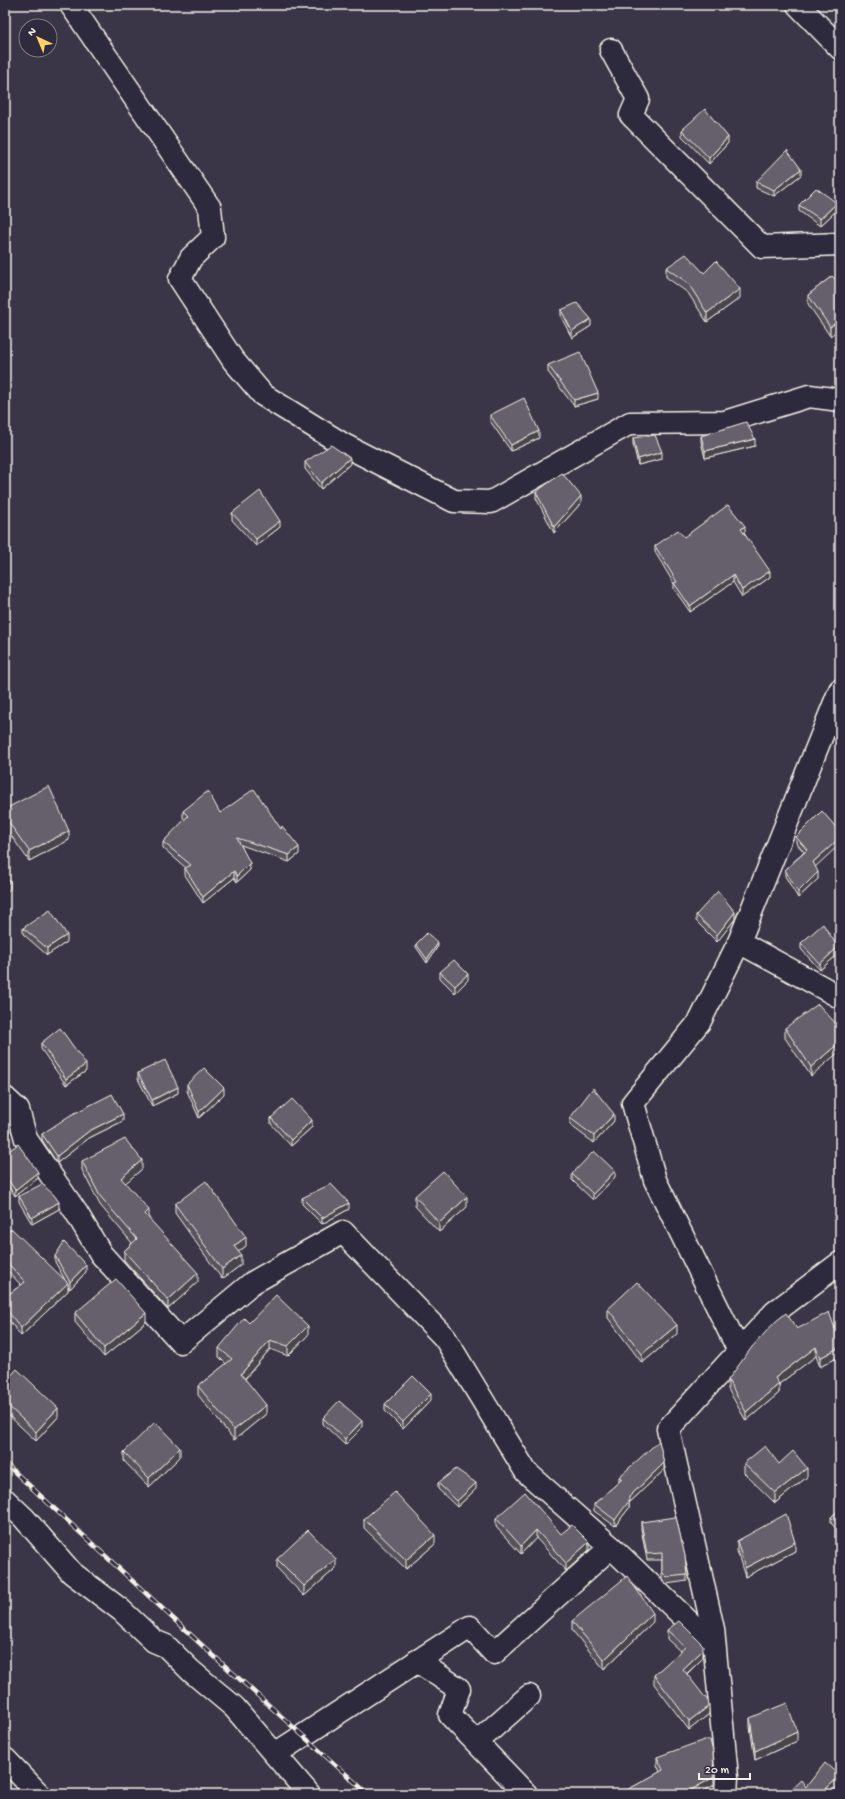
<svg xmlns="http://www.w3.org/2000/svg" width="845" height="1799" font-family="'Gochi Hand',sans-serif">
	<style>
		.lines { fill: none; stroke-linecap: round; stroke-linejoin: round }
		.minor-casing { stroke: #f4f1e8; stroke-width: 25 }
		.minor { stroke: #2f2a3d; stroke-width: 22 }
		.rail-casing { stroke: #f4f1e8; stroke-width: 4.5 }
		.rail { stroke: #2f2a3d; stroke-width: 3; stroke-dasharray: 9; stroke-linecap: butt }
		.wall { fill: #57535d; stroke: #f4f1e8 }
		.shaded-wall { fill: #47444c; stroke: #f4f1e8 }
		.building { fill: #65616c; stroke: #f4f1e8 }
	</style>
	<rect width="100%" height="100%" fill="#3b3647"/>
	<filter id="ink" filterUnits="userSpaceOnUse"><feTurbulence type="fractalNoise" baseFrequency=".025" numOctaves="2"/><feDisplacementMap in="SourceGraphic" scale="8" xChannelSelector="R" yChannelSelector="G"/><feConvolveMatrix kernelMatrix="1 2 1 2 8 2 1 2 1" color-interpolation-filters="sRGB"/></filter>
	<g filter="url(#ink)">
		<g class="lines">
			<!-- minor casing -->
			<g class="minor-casing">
				<g id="minor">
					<path d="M71,5L210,208L213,237L191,258L180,279L233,360L263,395L344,445L454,501L491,502L630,423L725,422L809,396L840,400"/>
					<path d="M798,5L840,48"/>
					<path d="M611,50L638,99L631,115L762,247L840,244"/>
					<path d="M739,942L840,997"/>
					<path d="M5,1098L18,1110L26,1139L76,1212L101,1254L181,1342L252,1283L343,1232L445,1338L526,1472L611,1547L714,1646"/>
					<path d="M739,1351L655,1180L633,1103L700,1021L739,942L840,690"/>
					<path d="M5,1500L24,1518L72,1573L121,1610L154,1641L166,1646L191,1671L234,1707L309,1794"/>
					<path d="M417,1661L459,1689L450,1715L526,1794"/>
					<path d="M477,1742L529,1696"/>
					<path d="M275,1754L470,1627L494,1653L611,1547"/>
					<path d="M5,1759L39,1794"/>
					<path d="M726,1794L727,1777L713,1629L668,1429L775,1312L840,1263"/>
				</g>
			</g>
			<!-- minor -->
			<use href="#minor" class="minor"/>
			<!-- rail casing -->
			<g class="rail-casing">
				<path id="rail" d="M5,1463L205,1648L368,1794"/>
			</g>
			<!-- rail -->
			<use href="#rail" class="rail"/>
		</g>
		<!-- wall -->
		<g class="wall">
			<path d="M682,130L728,143L709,164L682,136Z"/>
			<path d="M801,175L774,196L756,188V182Z"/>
			<path d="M799,205L837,210L820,226L799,211Z"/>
			<path d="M666,268L704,273L740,298L707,322L688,293L666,277Z"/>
			<path d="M832,276L830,336L808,304V295Z"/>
			<path d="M561,310L591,326L572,338L561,317Z"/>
			<path d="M548,365L598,399L574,406L548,372Z"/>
			<path d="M490,415L539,438L511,451L490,421Z"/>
			<path d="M701,436L755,446L705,458L701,442Z"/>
			<path d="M633,438L662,459L638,465L633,444Z"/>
			<path d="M305,462L350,464L321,489L305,469Z"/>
			<path d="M536,492L581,503L554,533L536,498Z"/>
			<path d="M232,513L280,527L256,546L232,520Z"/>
			<path d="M745,532L744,533L770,577L742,597L733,582L690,612L674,589V584L655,552V546L684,537Z"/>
			<path d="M5,809L69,840L29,861L5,827Z"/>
			<path d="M183,811L220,813L281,829L299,854L289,862L241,845L250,870L237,882L234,878L203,903L185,875V868H186L163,848V842L185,820L183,818Z"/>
			<path d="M840,832L815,867L818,879L798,898L785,876V870L804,852L796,843V837Z"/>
			<path d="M696,915L735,919L717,942L696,921Z"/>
			<path d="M23,928L67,942L47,955L23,934Z"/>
			<path d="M801,943L838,954L820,970L801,949Z"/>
			<path d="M416,944L438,946L427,963L416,947Z"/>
			<path d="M440,972L468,980L455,993L440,978Z"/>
			<path d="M785,1028H840L811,1076L785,1038Z"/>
			<path d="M41,1043L86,1071L66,1085L41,1049Z"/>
			<path d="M138,1073L178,1093L152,1106L138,1079Z"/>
			<path d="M187,1084L224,1094L199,1118L187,1091Z"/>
			<path d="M271,1118L312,1127L291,1146L271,1124Z"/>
			<path d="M570,1118L614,1121L594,1143L570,1125Z"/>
			<path d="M123,1121L89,1138L57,1163L42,1140V1134Z"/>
			<path d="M5,1154L38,1178L15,1196L5,1181Z"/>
			<path d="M82,1161L142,1169L125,1183L149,1219L198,1282L168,1309L124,1260V1251L132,1243L100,1205L82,1170Z"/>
			<path d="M572,1174L615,1177L593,1200L572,1180Z"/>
			<path d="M19,1196L59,1209L32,1224L19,1202Z"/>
			<path d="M415,1196L467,1207L439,1232L415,1206Z"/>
			<path d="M302,1198L349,1209L322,1224L302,1204Z"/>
			<path d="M175,1204L246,1246L238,1252L241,1265L222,1279L175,1213Z"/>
			<path d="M5,1233L65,1280L55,1262V1256L86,1272L70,1289L68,1286V1291L21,1336L5,1315V1297L21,1285L5,1268Z"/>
			<path d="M608,1309L677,1334L642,1363L608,1318Z"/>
			<path d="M75,1313L146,1322L104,1357L75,1322Z"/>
			<path d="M249,1323L308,1335L288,1356L270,1349L245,1379L266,1414L234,1440L198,1395V1386L226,1364L219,1357V1348Z"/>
			<path d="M797,1329L840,1343V1356L820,1367L816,1356L779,1384V1393L746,1421L728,1389V1380Z"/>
			<path d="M5,1382L58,1417L36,1441L5,1412Z"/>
			<path d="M431,1400L403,1429L385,1411V1404Z"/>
			<path d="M323,1418L362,1428L345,1445L323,1424Z"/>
			<path d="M124,1452L180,1457L149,1487L124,1461Z"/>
			<path d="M744,1463L779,1464L807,1477L775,1503L744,1473Z"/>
			<path d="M664,1470L629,1503V1508L615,1526L594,1511V1504L619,1482V1477Z"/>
			<path d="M438,1483L476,1489L457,1507L438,1489Z"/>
			<path d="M840,1509V1533L831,1523V1517Z"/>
			<path d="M496,1518L561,1534L589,1550L566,1571L536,1538L521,1554L496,1527Z"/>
			<path d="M364,1519L435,1544L406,1569L364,1528Z"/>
			<path d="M641,1522L687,1575V1581L667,1584L662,1579V1560H647L641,1529Z"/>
			<path d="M737,1541L795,1551L745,1577L737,1551Z"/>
			<path d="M277,1559L336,1568L304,1596L277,1568Z"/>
			<path d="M572,1621L653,1622L604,1669L572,1630Z"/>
			<path d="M667,1630L703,1658L687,1674L709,1714L689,1730L654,1684V1675L681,1652L667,1639Z"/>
			<path d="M750,1718L797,1741L755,1760L750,1727Z"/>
			<path d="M657,1757L714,1785L699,1794H620L660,1772L657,1765Z"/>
		</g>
		<!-- shaded-wall -->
		<g class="shaded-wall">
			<path d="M728,137V143L709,164V158Z"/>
			<path d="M801,169V175L774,196V190Z"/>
			<path d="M837,203V210L820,226V219Z"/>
			<path d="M740,289V298L707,322V313Z"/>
			<path d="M591,319V326L572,338V331Z"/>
			<path d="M840,320V329L830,336V327Z"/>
			<path d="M598,393V399L574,406V400Z"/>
			<path d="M539,431V438L511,451V445Z"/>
			<path d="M755,439V446L705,458V451Z"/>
			<path d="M662,452V459L638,465V459Z"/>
			<path d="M350,458V464L321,489V483Z"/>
			<path d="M581,496V503L554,533V527Z"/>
			<path d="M280,521V527L256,546V539Z"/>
			<path d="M745,526V532L741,535V529Z"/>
			<path d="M770,571V577L742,597V590Z"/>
			<path d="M733,575V582L690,612V606Z"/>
			<path d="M69,831V840L29,861V851Z"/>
			<path d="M840,838V844L813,869V862Z"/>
			<path d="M299,847V854L289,862V855Z"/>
			<path d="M250,863V870L237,882V876Z"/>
			<path d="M234,871V878L203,903V897Z"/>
			<path d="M818,872V879L798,898V892Z"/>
			<path d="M10,881V889L5,893V885Z"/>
			<path d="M735,912V919L717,942V935Z"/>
			<path d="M67,935V942L47,955V948Z"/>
			<path d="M438,943V946L427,963V959Z"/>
			<path d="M838,947V954L820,970V964Z"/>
			<path d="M468,974V980L455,993V986Z"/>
			<path d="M840,1042V1051L811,1076V1067Z"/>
			<path d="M86,1064V1071L66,1085V1079Z"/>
			<path d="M178,1087V1093L152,1106V1100Z"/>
			<path d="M224,1088V1094L199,1118V1112Z"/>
			<path d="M123,1114V1121L89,1138L57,1163V1156L89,1131Z"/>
			<path d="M614,1114V1121L594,1143V1136Z"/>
			<path d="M312,1120V1127L291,1146V1140Z"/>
			<path d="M142,1160V1169L121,1187V1178Z"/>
			<path d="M615,1171V1177L593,1200V1194Z"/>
			<path d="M38,1172V1178L15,1196V1190Z"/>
			<path d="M467,1197V1207L439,1232V1223Z"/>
			<path d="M59,1202V1209L32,1224V1218Z"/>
			<path d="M349,1203V1209L322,1224V1218Z"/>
			<path d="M149,1210V1219L145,1214Z"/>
			<path d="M246,1237V1246L234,1255V1246Z"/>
			<path d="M241,1255V1265L222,1279V1269Z"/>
			<path d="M86,1265V1272L70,1289V1282Z"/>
			<path d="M198,1273V1282L168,1309V1300Z"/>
			<path d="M68,1283V1291L21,1336V1328Z"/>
			<path d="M146,1313V1322L104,1357V1348Z"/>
			<path d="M677,1325V1334L642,1363V1354Z"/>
			<path d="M308,1326V1335L288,1356V1346Z"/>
			<path d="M270,1340V1349L241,1383V1374Z"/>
			<path d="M816,1347V1356L775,1387V1378Z"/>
			<path d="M840,1347V1356L820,1367V1358Z"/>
			<path d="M779,1384V1393L746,1421V1412Z"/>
			<path d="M431,1394V1400L403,1429V1422Z"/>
			<path d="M266,1405V1414L234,1440V1430Z"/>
			<path d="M58,1408V1417L36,1441V1432Z"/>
			<path d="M362,1421V1428L345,1445V1439Z"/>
			<path d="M180,1448V1457L149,1487V1478Z"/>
			<path d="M664,1463V1470L629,1503V1508L615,1526V1520L629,1497Z"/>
			<path d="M807,1468V1477L775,1503V1493Z"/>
			<path d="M476,1483V1489L457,1507V1501Z"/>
			<path d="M536,1530V1538L521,1554V1546Z"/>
			<path d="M435,1535V1544L406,1569V1560Z"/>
			<path d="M589,1542V1550L566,1571V1563Z"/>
			<path d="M795,1542V1551L745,1577V1568Z"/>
			<path d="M336,1559V1568L304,1596V1586Z"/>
			<path d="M653,1613V1622L604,1669V1660Z"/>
			<path d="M703,1650V1658L683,1677V1669Z"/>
			<path d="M709,1706V1714L689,1730V1721Z"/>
			<path d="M797,1732V1741L755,1760V1751Z"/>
			<path d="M840,1776V1785L830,1794H820Z"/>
			<path d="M714,1777V1785L699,1794H684Z"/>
		</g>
		<!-- building -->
		<g class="building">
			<path d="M705,109L728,137L709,158L682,130Z"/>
			<path d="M787,150L801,169L774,190L756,182Z"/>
			<path d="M816,188L837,203L820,219L799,205Z"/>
			<path d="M686,254L704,273L716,261L740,289L707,313L688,283L666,268Z"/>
			<path d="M832,276L840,284V320L830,327L808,295Z"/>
			<path d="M577,303L591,319L572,331L561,310Z"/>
			<path d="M580,352L598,393L574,400L548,365Z"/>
			<path d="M524,398L539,431L511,445L490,415Z"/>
			<path d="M746,422L755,439L705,451L701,436Z"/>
			<path d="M655,435L662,452L638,459L633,438Z"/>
			<path d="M331,445L350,458L321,483L305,462Z"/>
			<path d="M562,473L581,496L554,527L536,492Z"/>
			<path d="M260,491L280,521L256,539L232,513Z"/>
			<path d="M728,505L745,526L741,529L770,571L742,590L733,575L690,606L674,583L677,582L655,546L678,530L684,537Z"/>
			<path d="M49,786L69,831L29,851L5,817V809Z"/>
			<path d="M254,789L281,829L282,826L299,847L289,855L237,838L250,863L237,876L234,871L203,897L185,868L191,865L163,842L188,816L183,811L208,791L220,813Z"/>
			<path d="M822,811L840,832V838L813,862L818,872L798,892L785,870L807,850L796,837Z"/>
			<path d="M5,876L10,881L5,885Z"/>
			<path d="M718,891L735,912L717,935L696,915Z"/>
			<path d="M50,910L67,935L47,948L23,928Z"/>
			<path d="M823,924L838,947L820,964L801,943Z"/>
			<path d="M427,933L438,943L427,959L416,944Z"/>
			<path d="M454,960L468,974L455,986L440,972Z"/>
			<path d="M818,1004L840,1028V1042L811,1067L785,1028Z"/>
			<path d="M60,1028L86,1064L66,1079L41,1043Z"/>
			<path d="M165,1060L178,1087L152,1100L138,1073Z"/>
			<path d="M204,1068L224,1088L199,1112L187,1084Z"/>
			<path d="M593,1088L614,1114L594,1136L570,1118Z"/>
			<path d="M112,1094L123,1114L89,1131L57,1156L42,1134L69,1116Z"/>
			<path d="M292,1099L312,1120L291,1140L271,1118Z"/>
			<path d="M125,1139L142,1160L121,1178L149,1210L145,1214L198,1273L168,1300L124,1251L137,1239L100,1196L82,1161Z"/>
			<path d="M18,1144L38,1172L15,1190L5,1175V1154Z"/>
			<path d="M594,1151L615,1171L593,1194L572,1174Z"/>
			<path d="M443,1171L467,1197L439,1223L415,1196Z"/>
			<path d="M206,1181L246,1237L234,1246L241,1255L222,1269L175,1204Z"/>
			<path d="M42,1184L54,1195L59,1202L32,1218L19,1196Z"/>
			<path d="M331,1184L349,1203L322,1218L302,1198Z"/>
			<path d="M12,1229L68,1283L21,1328L5,1308V1297L25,1282L5,1260V1233Z"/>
			<path d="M64,1242L86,1265L70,1282L55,1256Z"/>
			<path d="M116,1279L146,1313L104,1348L75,1313Z"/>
			<path d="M637,1282L677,1325L642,1354L608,1309Z"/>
			<path d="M276,1295L308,1326L288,1346L270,1340L241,1374L266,1405L234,1430L198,1386L232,1359L219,1348L244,1318L249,1323Z"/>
			<path d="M829,1312L840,1343V1347L820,1358L816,1347L775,1378L779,1384L746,1412L728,1380L752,1347L775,1322L786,1313L797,1329Z"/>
			<path d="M17,1369L58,1408L36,1432L5,1403V1382Z"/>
			<path d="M413,1376L431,1394L403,1422L385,1404Z"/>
			<path d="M339,1401L362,1421L345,1439L323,1418Z"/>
			<path d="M155,1422L180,1448L149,1478L124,1452Z"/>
			<path d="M659,1441L664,1463L629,1497V1501L615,1520L594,1504L622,1479L619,1477Z"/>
			<path d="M765,1446L779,1464L793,1451L807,1468L775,1493L744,1463Z"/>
			<path d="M456,1469L476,1483L457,1501L438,1483Z"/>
			<path d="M395,1492L435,1535L406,1560L364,1519Z"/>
			<path d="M525,1492L561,1534L572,1525L589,1542L566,1563L536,1530L521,1546L496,1518Z"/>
			<path d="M840,1509V1526L831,1517Z"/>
			<path d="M786,1514L795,1542L745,1568L737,1541Z"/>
			<path d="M676,1517L685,1556L687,1575L667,1577L662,1572V1553L647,1554L641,1522Z"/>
			<path d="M308,1530L336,1559L304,1586L277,1559Z"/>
			<path d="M627,1576L653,1613L604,1660L572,1621Z"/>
			<path d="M679,1621L703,1645V1650L683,1669L708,1701L709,1706L689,1721L654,1675L685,1647L667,1630Z"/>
			<path d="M787,1703L797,1732L755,1751L750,1718Z"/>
			<path d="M704,1740H710L713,1752L714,1777L684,1794H620L663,1770L657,1757Z"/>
			<path d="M825,1763L840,1776L820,1794H786L801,1780L806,1787Z"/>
		</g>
	</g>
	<!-- margin -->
	<rect width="845" height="1799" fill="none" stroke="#2f2a3d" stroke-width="20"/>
	<rect x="10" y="10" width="825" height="1779" fill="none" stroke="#f4f1e8" stroke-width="1.5" filter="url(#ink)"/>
	<!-- north arrow -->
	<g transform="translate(38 38) rotate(316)"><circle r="19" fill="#2f2a3d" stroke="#7e7a81"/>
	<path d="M0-3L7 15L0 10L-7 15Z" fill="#ffd166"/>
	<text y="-6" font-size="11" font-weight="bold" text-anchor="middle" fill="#f4f1e8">N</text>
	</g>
	<!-- scale -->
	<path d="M699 1773v6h51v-6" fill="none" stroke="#f4f1e8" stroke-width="2"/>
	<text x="705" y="1773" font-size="12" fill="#f4f1e8" stroke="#2f2a3d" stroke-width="3" paint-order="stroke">20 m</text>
</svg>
